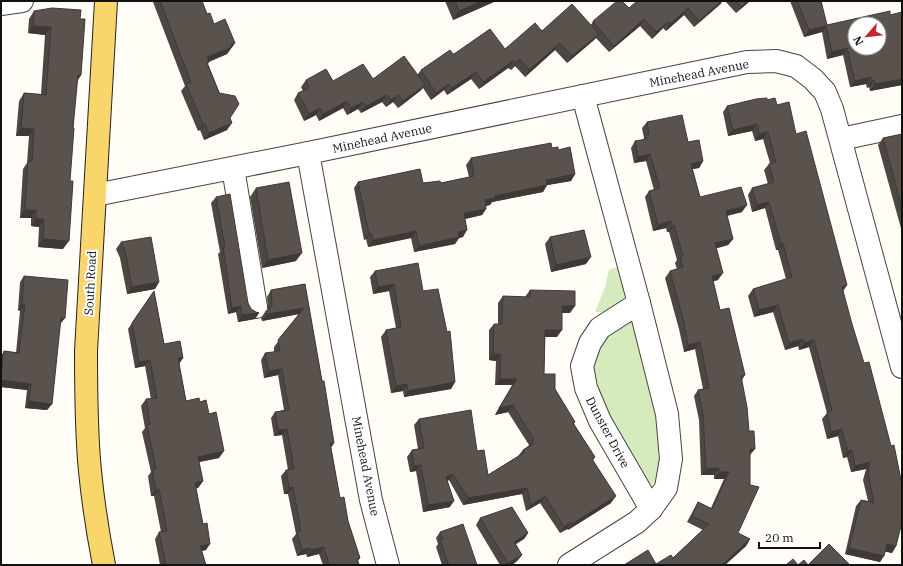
<svg xmlns="http://www.w3.org/2000/svg" width="903" height="566" font-family="'IBM Plex Serif',serif">
	<style>
		.green { fill: #d5ebbd }
		.lines { fill: none; stroke-linecap: round; stroke-linejoin: round }
		.minor-casing { stroke: #444; stroke-width: 24 }
		.major-casing { stroke: #222; stroke-width: 24 }
		.minor { stroke: #fff; stroke-width: 22 }
		.major { stroke: #f9d66b; stroke-width: 22 }
		.wall { fill: #4d4742 }
		.shaded-wall { fill: #3f3936 }
		.building { fill: #5a524d; stroke: #3f3936; fill-rule: evenodd }
		.labels { text-anchor: middle; dominant-baseline: central; stroke-width: 4; stroke-linejoin: round; paint-order: stroke }
		.street-label { font-size: 12px; fill: #111; stroke: #fff }
	</style>
	<rect width="100%" height="100%" fill="#fffdf5"/>
	<!-- green -->
	<g class="green">
		<path d="M621,266L626,294L623,301L607,313L595,312L605,287L609,270Z"/>
		<path d="M622,321L632,322L636,328L659,421L662,455L656,481L652,484L643,481L599,402L591,362L599,342Z"/>
	</g>
	<g class="lines">
		<!-- minor casing -->
		<g class="minor-casing">
			<g id="minor">
				<path d="M1,4L22,1"/>
				<path d="M841,139L902,126"/>
				<path d="M308,153L371,500L388,565"/>
				<path d="M233,168L256,307"/>
				<path d="M95,195L308,153L747,62L776,61L796,66L813,79L825,92L832,109L902,367"/>
				<path d="M639,303L600,328L590,343L582,366L586,388L600,421L651,509"/>
				<path d="M569,565L637,522L651,509L666,488L671,459L667,414L639,303L583,96"/>
			</g>
		</g>
		<!-- major casing -->
		<g class="major-casing">
			<path id="major" d="M104,565C98,534 93,502 90,471C86,431 86,391 86,351L106,1"/>
		</g>
		<!-- minor -->
		<use href="#minor" class="minor"/>
		<!-- major -->
		<use href="#major" class="major"/>
	</g>
	<!-- wall -->
	<g class="wall">
		<path d="M154,1H202L207,14L214,24L235,43L227,54L220,57L209,62L208,64L230,118L227,130L204,140L200,130L198,131L181,91L185,86L153,2Z"/>
		<path d="M445,1H496L453,20Z"/>
		<path d="M725,1H750L736,13Z"/>
		<path d="M790,1H821L827,25L902,85L870,91L869,87L867,88L866,84L850,87L843,55L827,59L822,32L804,37Z"/>
		<path d="M722,3L694,27L684,15L666,31L663,28L652,39L640,26L609,52L596,38L594,40L567,63L555,50L525,77L515,66L511,70L508,68L479,89L471,79L447,95L444,90L431,100L423,88L420,91L398,108L393,102L386,107L382,102L361,113L358,109L347,115L343,108L319,121L316,115L304,121L294,100L298,93L303,91L301,87L306,80L333,81L373,79L418,74L421,70L453,54L505,49L542,31L591,25L593,21L629,8Z"/>
		<path d="M34,11L80,19L81,75L77,81L63,249L38,247L39,227L31,226V218H20L23,169L27,163L29,136H16L19,101L24,93L41,94L45,35L28,33L29,19Z"/>
		<path d="M767,100L777,105L796,134L847,285L843,291L896,546L892,553L885,551L880,562L845,554L856,506L861,500L868,501L863,480L866,469L851,472L847,457L843,458L838,436L827,439L822,419L827,413L809,347L799,350L798,346L785,350L773,312L754,317L748,296L753,289L786,279L778,250H776L765,208L752,212L748,195L752,188L768,184L764,170L769,164L770,163L763,139L755,141L752,131L728,136L723,112L727,106Z"/>
		<path d="M647,122L688,142L703,161L699,168L692,169L700,197L742,212L727,216L733,239L728,245L716,248L718,280L713,281L720,310L745,375L742,380L750,456L738,533L750,539L746,546L725,565H624L656,564L673,558L703,530L687,522L694,509L698,502L711,508L724,479H714V475H701L699,420L694,396L698,390L703,389L695,349L684,352L679,329L665,278L670,271L677,269L675,263L677,260L669,232H667L666,228L653,231L645,197L649,191L654,190L646,161L634,163L631,148L635,141L643,140L644,138L642,128Z"/>
		<path d="M902,134V232L878,145L883,138Z"/>
		<path d="M552,148L558,150L575,174L571,181L547,185L543,192L492,202L490,205L486,206V209L482,215L465,219L463,237L459,238L455,244L414,252L411,238L368,247L366,239L364,240L354,188L358,182L441,183L469,177L466,165L471,158Z"/>
		<path d="M256,188L296,261L262,268L250,197Z"/>
		<path d="M216,197L248,303L251,309L256,312L259,313L255,319L238,322L236,312L228,314L218,254L220,252L211,203Z"/>
		<path d="M550,237L586,264L551,272L545,244Z"/>
		<path d="M121,242L159,282L155,289L127,294L120,258L116,249Z"/>
		<path d="M375,271L423,291L455,382L451,389L404,397L403,391L391,393L381,337L386,330L396,328L389,291L373,294L370,277Z"/>
		<path d="M24,276L65,318L60,324L52,404L47,410L25,408L27,390L1,387V356L4,351L16,353L20,311L18,310L20,282Z"/>
		<path d="M305,284L322,381L334,443L331,447L340,498L348,521L360,558L358,561L359,565H323L319,554L307,557L306,554L297,556L292,539L296,534L288,494H284L281,476L286,470H288L282,435L274,436L271,418L275,412L284,410L278,375L264,378L261,360L265,353L274,352V347L299,314L262,321L261,318L265,312L268,310L267,297L271,290Z"/>
		<path d="M530,290L570,313H562L557,337H545L544,374L555,389L575,422L574,424L595,457L593,460L611,503L568,530L567,529L560,533L540,503L526,511L522,494L463,505L449,480L447,481L450,507L423,512L416,471L410,472L407,457L412,450L418,449L414,425L419,419L477,451L488,475L518,456L523,450L527,447L529,445L508,412L495,415L512,385H495L496,361L489,360V330L494,324H498V303L503,296L525,297Z"/>
		<path d="M154,291L164,344L183,358L179,363L186,401L200,402L219,458L199,462L203,481L198,488H196L206,550L202,551L206,565H160L155,539L159,532H161L154,496H151L148,476L151,472L142,432L145,428L141,406L146,399H151L145,366L135,368L128,329Z"/>
		<path d="M480,518L528,533L524,539L516,544L522,555L517,561L512,565H500L476,525Z"/>
		<path d="M440,532L477,565H442L436,547L438,544L436,538Z"/>
	</g>
	<!-- shaded-wall -->
	<g class="shaded-wall">
		<path d="M482,1H496L453,20L459,11Z"/>
		<path d="M721,1H723L694,27L699,21Z"/>
		<path d="M747,1H750L736,13L741,7Z"/>
		<path d="M688,8L684,15L666,31L670,24Z"/>
		<path d="M644,19L640,26L609,52L614,46Z"/>
		<path d="M668,22L663,28L652,39L656,32Z"/>
		<path d="M33,26L51,27L45,35L28,33Z"/>
		<path d="M826,26L822,32L804,37L809,30Z"/>
		<path d="M599,34L594,40L567,63L572,56Z"/>
		<path d="M235,43L227,54L220,57L203,64L207,57Z"/>
		<path d="M560,43L555,50L525,77L529,70Z"/>
		<path d="M847,48L843,55L827,59L832,52Z"/>
		<path d="M520,59L515,66L511,70L516,63Z"/>
		<path d="M513,61L508,68L479,89L483,82Z"/>
		<path d="M476,72L471,79L447,95L452,88Z"/>
		<path d="M78,75H81L76,83Z"/>
		<path d="M871,77L866,84L850,87L855,81Z"/>
		<path d="M902,79V85L870,91L875,84Z"/>
		<path d="M874,80L869,87L867,88L872,81Z"/>
		<path d="M449,84L444,90L431,100L436,93Z"/>
		<path d="M425,85L420,91L398,108L403,101Z"/>
		<path d="M387,95L382,102L361,113L366,106Z"/>
		<path d="M398,95L393,102L386,107L391,100Z"/>
		<path d="M347,101L343,108L319,121L323,114Z"/>
		<path d="M363,102L358,109L347,115L351,108Z"/>
		<path d="M320,108L316,115L304,121L309,114Z"/>
		<path d="M232,123L227,130L204,140L209,133Z"/>
		<path d="M203,124H205L200,130L198,131Z"/>
		<path d="M757,124L752,131L728,136L733,130Z"/>
		<path d="M21,128L34,129L29,136H16Z"/>
		<path d="M768,132L763,139L755,141L759,134Z"/>
		<path d="M650,154L646,161L634,163L638,157Z"/>
		<path d="M703,161L699,168L686,170L691,164Z"/>
		<path d="M575,174L571,181L542,186L546,180Z"/>
		<path d="M547,185L543,192L492,202L490,205L480,207L485,200L495,196Z"/>
		<path d="M769,202L765,208L752,212L757,205Z"/>
		<path d="M747,205L742,212L721,217L726,211Z"/>
		<path d="M486,209L482,215L460,220L464,213Z"/>
		<path d="M25,210H36L31,218H20Z"/>
		<path d="M36,219H44L39,227L31,226Z"/>
		<path d="M671,221L666,228L653,231L658,225Z"/>
		<path d="M674,225L669,232H667L672,226Z"/>
		<path d="M467,230L463,237L459,238L455,244L414,252L419,246L458,232Z"/>
		<path d="M416,231L411,238L368,247L373,240Z"/>
		<path d="M369,233H371L366,239L364,240Z"/>
		<path d="M43,239L69,241L63,249L38,247Z"/>
		<path d="M733,239L728,245L711,250L715,243Z"/>
		<path d="M783,243L778,250H776L781,244Z"/>
		<path d="M302,253L296,261L262,268L268,260Z"/>
		<path d="M591,257L586,264L551,272L556,265Z"/>
		<path d="M723,273L718,280L707,283L712,276Z"/>
		<path d="M159,282L155,289L127,294L132,287Z"/>
		<path d="M394,284L389,291L373,294L378,287Z"/>
		<path d="M847,285L842,292V287Z"/>
		<path d="M22,304H25L20,311L18,310Z"/>
		<path d="M778,305L773,312L754,317L759,310Z"/>
		<path d="M241,306L236,312L228,314L232,308Z"/>
		<path d="M562,306H575L570,313H557Z"/>
		<path d="M304,308L299,314L262,321L267,314Z"/>
		<path d="M259,313L255,319L238,322L242,315Z"/>
		<path d="M61,318H65L60,324Z"/>
		<path d="M545,330H562L557,337H541Z"/>
		<path d="M803,339L798,346L785,350L789,343Z"/>
		<path d="M814,340L809,347L799,350L804,343Z"/>
		<path d="M700,342L695,349L684,352L688,345Z"/>
		<path d="M493,354H501L496,361L489,360Z"/>
		<path d="M178,358H183L179,364Z"/>
		<path d="M150,360L145,366L135,368L139,362Z"/>
		<path d="M282,369L278,375L264,378L269,371Z"/>
		<path d="M500,379H517L512,385H495Z"/>
		<path d="M1,380L31,384L27,390L1,387Z"/>
		<path d="M455,382L451,389L404,397L408,391Z"/>
		<path d="M407,384L403,391L391,393L396,386Z"/>
		<path d="M29,401L52,404L47,410L25,408Z"/>
		<path d="M513,405L508,412L495,415L499,408Z"/>
		<path d="M287,429L282,435L274,436L278,430Z"/>
		<path d="M842,429L838,436L827,439L831,432Z"/>
		<path d="M330,443H334L330,449Z"/>
		<path d="M750,449H755L750,455Z"/>
		<path d="M852,450L847,457L843,458L848,451Z"/>
		<path d="M224,451L219,458L194,463L198,457Z"/>
		<path d="M870,462L866,469L851,472L855,466Z"/>
		<path d="M421,465L416,471L410,472L414,466Z"/>
		<path d="M719,468L714,475H701L706,469Z"/>
		<path d="M719,472H729L724,479H714Z"/>
		<path d="M453,474L449,480L441,484L446,477Z"/>
		<path d="M203,481L198,488L191,489L195,483Z"/>
		<path d="M293,487L288,494H284L289,488Z"/>
		<path d="M527,488L522,494L463,505L468,498Z"/>
		<path d="M159,489L154,496H151L156,490Z"/>
		<path d="M545,496L540,503L526,511L531,505Z"/>
		<path d="M616,496L611,503L568,530L572,524Z"/>
		<path d="M454,501L450,507L423,512L428,505Z"/>
		<path d="M571,522L567,529L560,533L564,527Z"/>
		<path d="M528,533L524,539L509,548L514,542Z"/>
		<path d="M750,539L746,546L725,565H722Z"/>
		<path d="M210,544L206,550L196,552L200,546Z"/>
		<path d="M887,544L896,546L892,553L882,551Z"/>
		<path d="M324,547L319,554L307,557L311,550Z"/>
		<path d="M310,548L306,554L297,556L302,550Z"/>
		<path d="M849,548L884,556L880,562L845,554Z"/>
		<path d="M522,555L517,561L512,565H507L508,563Z"/>
	</g>
	<!-- building -->
	<g class="building">
		<path d="M160,1H202L207,14L210,13L214,24L225,19L235,43L231,45L232,47L225,50L207,57L209,62L207,63L219,93L235,96L239,104L230,118L232,123L209,133L205,124H203L186,84L191,82Z"/>
		<path d="M455,1H482L459,11Z"/>
		<path d="M617,1H622L629,8L637,1H721L699,21L688,8L670,24L668,22L656,32L644,19L614,46L593,21Z"/>
		<path d="M736,1H747L741,7Z"/>
		<path d="M797,1H821L827,25L890,11V15L902,12V79L875,84L874,80L872,81L871,77L855,81L847,48L832,52L826,26L809,30ZM855,24H879V48H855Z"/>
		<path d="M572,4L599,34L572,56L560,43L529,70L520,59L516,63L513,61L483,82L476,72L452,88L449,84L436,93L421,70L450,50L453,54H454L490,29L505,49L535,23L542,31Z"/>
		<path d="M52,8L81,10L80,19H85L81,75H78L73,128H74L70,181H73L69,241L43,239L44,219H36V210H25L28,161H32L34,129L21,128L24,93L46,95L51,27L33,26L34,11Z"/>
		<path d="M404,56L425,85L403,101L398,95L391,100L387,95L366,106L363,102L351,108L347,101L323,114L320,108L309,114L298,93L309,88L306,80L326,69L333,81L363,64L373,79Z"/>
		<path d="M767,98V100L775,98L777,105L789,102L796,134L806,131L847,285L842,287L852,324L864,363L869,362L891,446L894,445L902,485V522L896,546L887,544L884,556L849,548L861,500L874,503L868,473L870,462L855,466L852,450L848,451L842,429L831,432L827,412L832,411L814,340L804,343L803,339L789,343L778,305L759,310L753,289L792,277L783,243L781,244L769,202L757,205L752,188L774,182L769,164L776,162L768,132L759,134L757,124L733,130L727,106L756,99Z"/>
		<path d="M682,115L688,142L699,140L703,161L691,164L700,197L741,187L747,205L726,211L733,239L715,243L723,273L712,276L720,310L729,308L739,350L745,375L741,376L747,407L749,431H754L755,449H750V485L759,487L738,533L750,539L722,565H624L648,550L656,564L671,555L673,558L709,524L692,516L698,502L712,509L729,472H719V468L706,469L703,414L698,390L709,388L700,342L688,345L684,323L670,271L683,267L680,257L683,256L674,225L672,226L671,221L658,225L649,191L660,188L650,154L638,157L635,141L647,139L646,135L649,134L647,122Z"/>
		<path d="M902,134V208L883,138Z"/>
		<path d="M551,143L552,148L558,147V150L570,147L575,174L546,180L547,185L495,196V198L485,200L486,209L464,213L467,230L458,232L459,237L419,246L416,231L373,240L371,233H369L358,182L420,169L423,183L440,181L441,183L474,176L471,158Z"/>
		<path d="M289,182L302,253L268,260L256,188Z"/>
		<path d="M230,194L248,303L251,309L256,312L259,313L242,315L241,306L232,308L223,247H225L216,197Z"/>
		<path d="M584,230L591,257L556,265L550,237Z"/>
		<path d="M151,237L159,282L132,287L125,251L121,242Z"/>
		<path d="M418,263L423,291L438,289L447,332L450,331L455,382L408,391L407,384L396,386L386,330L401,327L394,284L378,287L375,271Z"/>
		<path d="M24,276L68,280L65,318H61L52,404L29,401L31,384L1,380V374L4,351L19,353L25,304H22Z"/>
		<path d="M305,284L322,381H324L334,443H330L340,498L344,497L348,521L360,558H357L359,565H329L324,547L311,550L310,548L302,550L297,532L301,531L293,487L289,488L286,470L294,469L287,429L278,430L275,412L289,410L282,369L269,371L265,353L280,351L278,340L304,308L267,314L265,312L269,310L272,305L271,290Z"/>
		<path d="M530,290L575,291V306H562V330H545L544,374H555V389L575,422L573,423L595,457L592,459L616,496L572,524L571,522L564,527L545,496L531,505L527,488L468,498L453,474L446,477L454,501L428,505L421,465L414,466L412,450L424,448L419,419L471,410L477,451L484,450L488,475L524,453L523,450L533,444L532,441L534,440L513,405L499,408L517,379H500L501,354H493L494,324H502L503,296L530,297Z"/>
		<path d="M154,291L164,344L180,341L183,358H178L186,401L199,398L200,402L206,400L209,414L216,412L224,451L198,457L203,481L195,483L203,524L207,523L210,544L200,546L206,565H166L159,532L167,531L159,489L156,490L152,469H156L147,425L150,424L146,399L157,398L150,360L139,362L132,323Z"/>
		<path d="M512,507L528,533L514,542L522,555L508,563L480,518Z"/>
		<path d="M463,524L477,565H449L440,540L443,539L440,532Z"/>
		<path d="M829,544L850,565H798L804,560L808,565Z"/>
		<path d="M793,559L798,565H786Z"/>
	</g>
	<g class="labels">
		<!-- street labels -->
		<g class="street-label">
			<text transform="translate(699 73) rotate(-11)">Minehead Avenue</text>
			<text transform="translate(382 138) rotate(-12)">Minehead Avenue</text>
			<text transform="translate(90 283) rotate(-87)">South Road</text>
			<text transform="translate(608 432) rotate(62)">Dunster Drive</text>
			<text transform="translate(366 466) rotate(79)">Minehead Avenue</text>
		</g>
	</g>
	<!-- border -->
	<rect width="903" height="566" fill="none" stroke="#111111" stroke-width="4"/>
	<!-- north arrow -->
	<g transform="translate(867 36) rotate(242)"><circle r="19" fill="#ffffff" stroke="#a0a0a0"/>
	<path d="M0-3L7 15L0 10L-7 15Z" fill="#c4262e"/>
	<text y="-6" font-size="11" font-weight="bold" text-anchor="middle" fill="#111111">N</text>
	</g>
	<!-- scale -->
	<path d="M759 542v6h61v-6" fill="none" stroke="#111111" stroke-width="2"/>
	<text x="765" y="542" font-size="12" fill="#111111" stroke="#ffffff" stroke-width="3" paint-order="stroke">20 m</text>
</svg>
